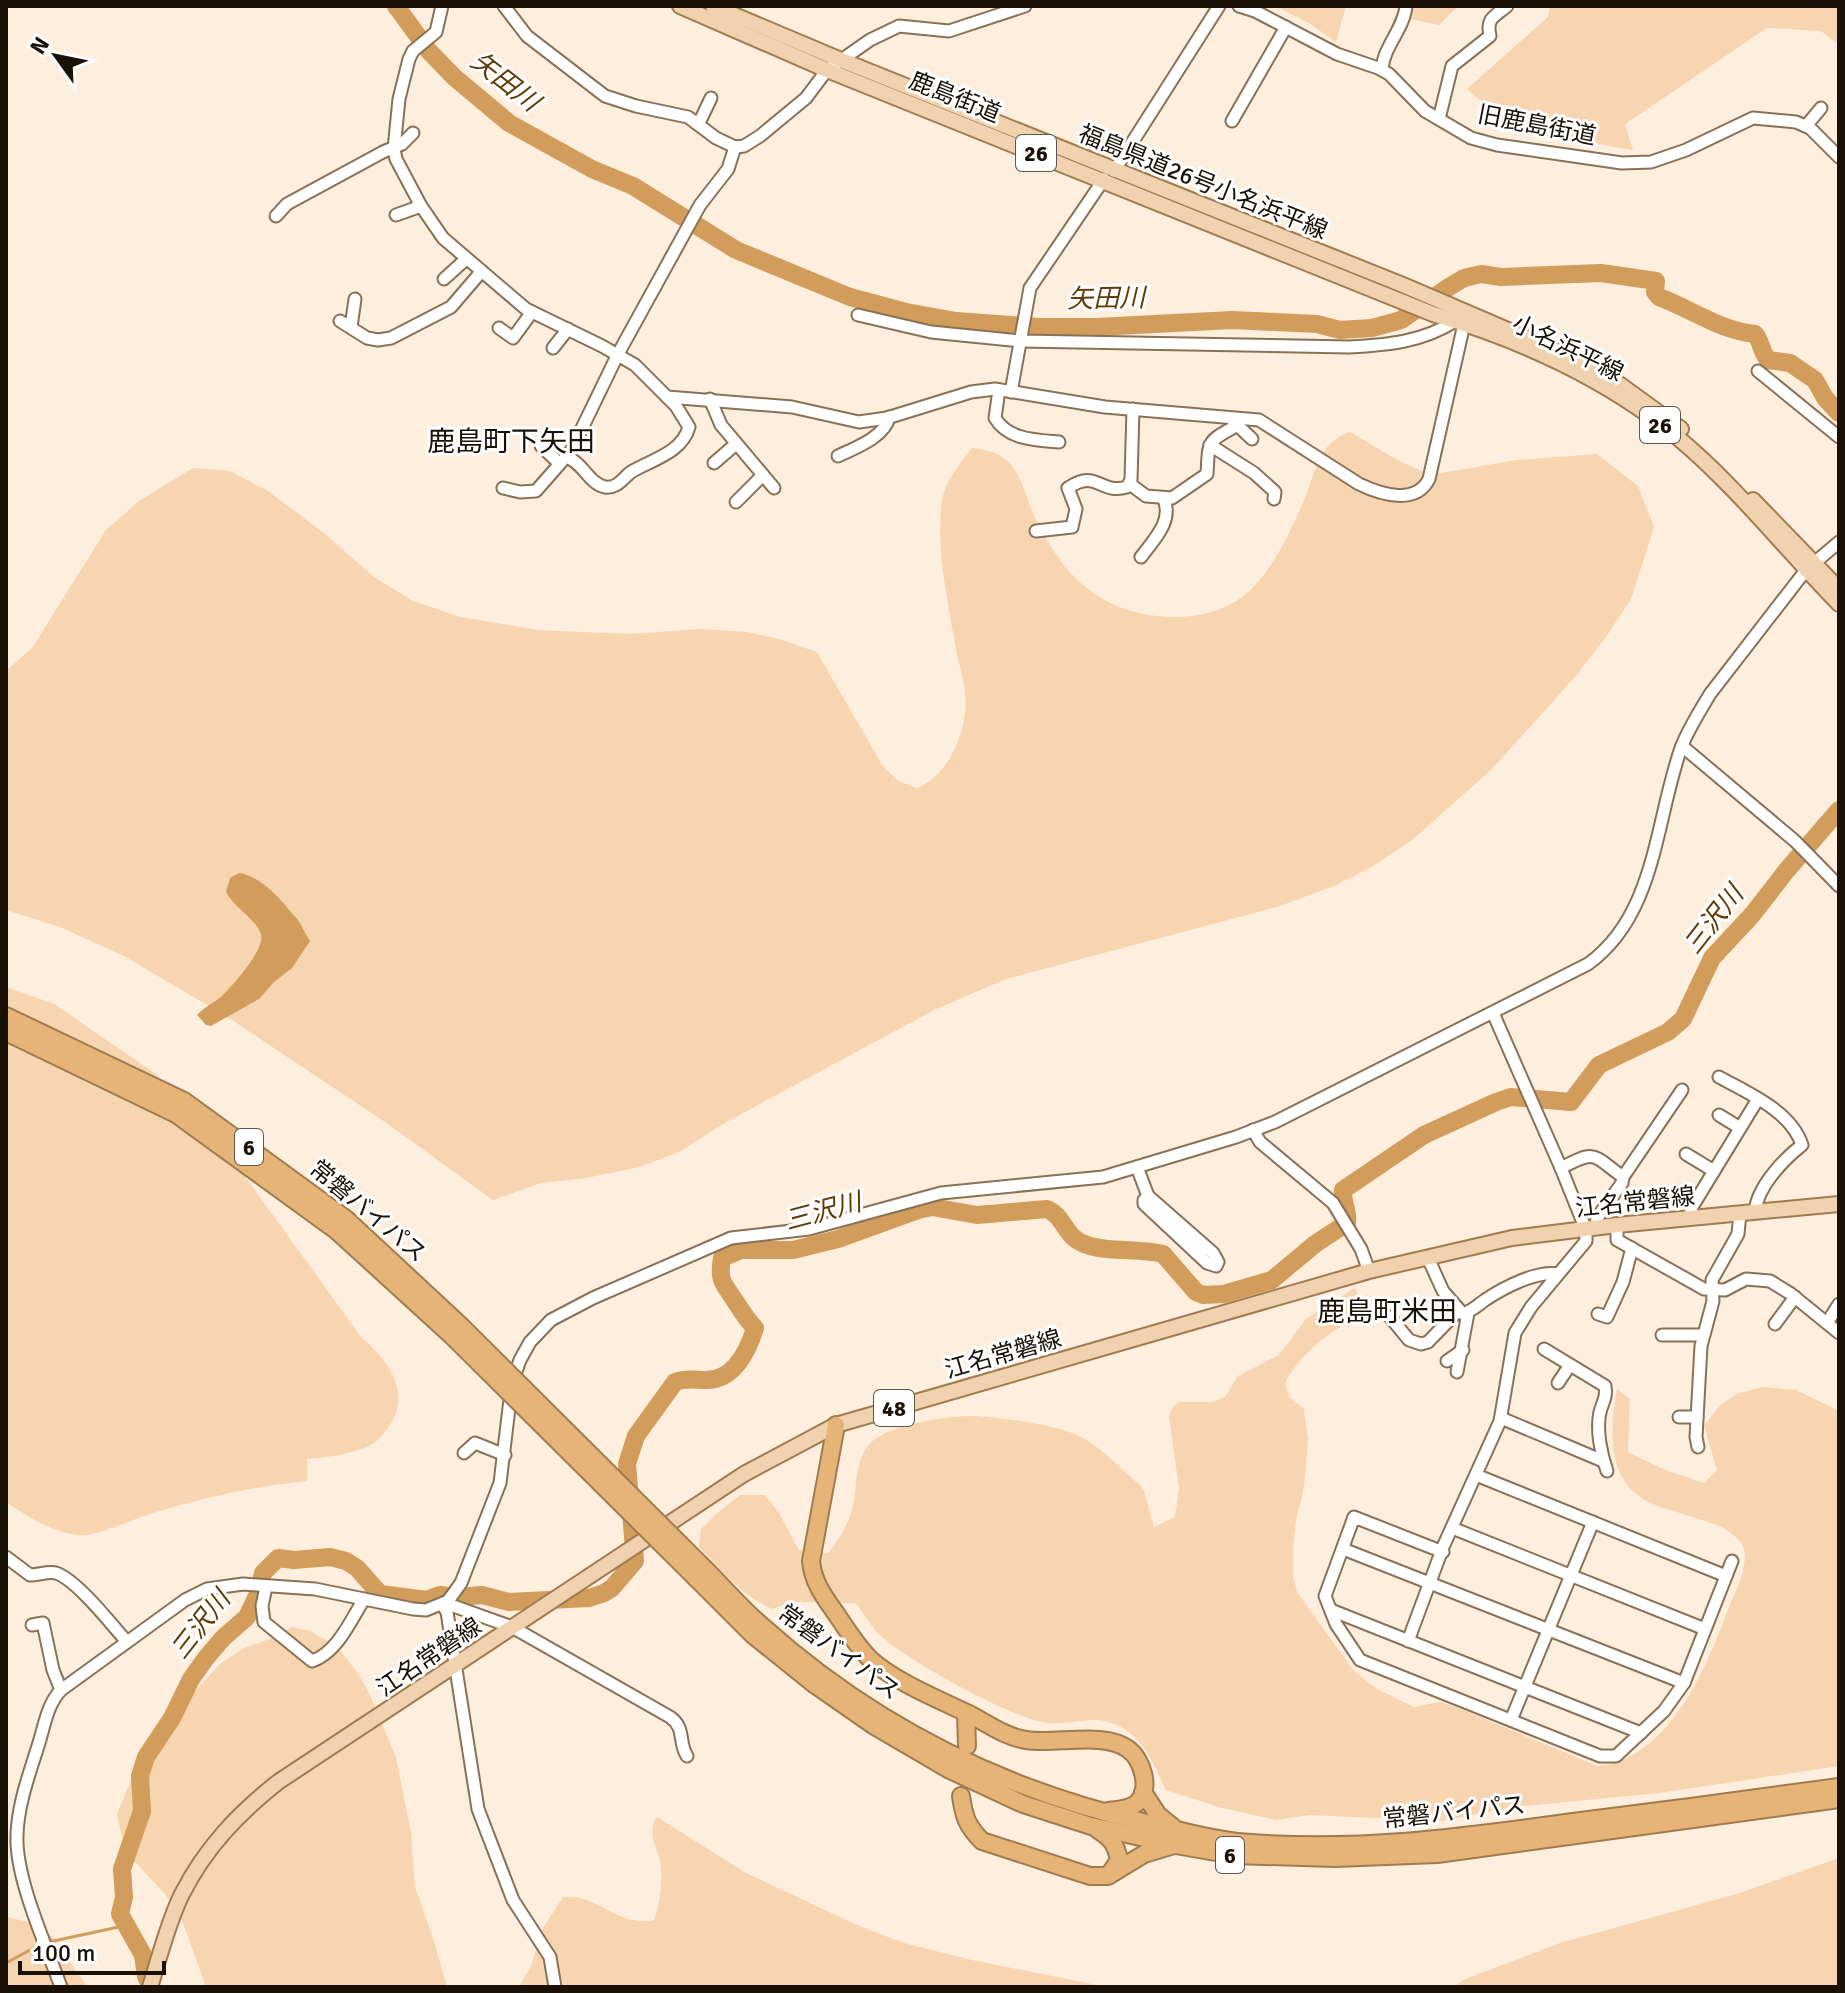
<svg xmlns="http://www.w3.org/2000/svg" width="1845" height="1993" font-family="Signika,'Noto Sans JP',sans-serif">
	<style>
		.green { fill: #f7d5b0 }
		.water { fill: #d29c5a }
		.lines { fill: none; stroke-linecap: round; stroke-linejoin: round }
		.stream { stroke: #d29c5a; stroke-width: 3 }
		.river { stroke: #d29c5a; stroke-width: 18 }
		.minor-casing { stroke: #887157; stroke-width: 15 }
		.major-casing { stroke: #9f7b50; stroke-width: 18 }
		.highway-casing { stroke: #9f7b50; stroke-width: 20 }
		.minor { stroke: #fff; stroke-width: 11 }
		.major { stroke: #f1d2ae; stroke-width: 14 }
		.highway { stroke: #e7b478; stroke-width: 16 }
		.highway-bridge-casing { stroke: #9f7b50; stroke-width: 20; stroke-linecap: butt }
		.highway-bridge { stroke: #e7b478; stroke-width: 16 }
		.labels { text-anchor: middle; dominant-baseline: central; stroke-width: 6; stroke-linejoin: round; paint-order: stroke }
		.shield { fill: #fefefe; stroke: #5e5750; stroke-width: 2 }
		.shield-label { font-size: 22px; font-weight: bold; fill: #191006 }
		.street-label { font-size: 24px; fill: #191006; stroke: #fefefe }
		.water-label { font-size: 26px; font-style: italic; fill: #603b05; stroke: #fefefe }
		.quarter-label { font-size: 28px; fill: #191006; stroke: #fefefe }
	</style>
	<rect width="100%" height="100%" fill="#feeedd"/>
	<!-- green -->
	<g class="green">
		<path d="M1275,6H1346L1336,42L1309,23Z"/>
		<path d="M1411,6H1458L1439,25L1410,19Z"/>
		<path d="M1550,6H1839V45L1821,31L1767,28L1625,124L1633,150L1512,130L1467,89L1548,17Z"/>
		<path d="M1350,432L1399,461L1424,472L1441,473L1517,460L1597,454L1638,486L1654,527L1631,599L1606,637L1575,677L1492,769L1412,840L1370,868L1336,885L1280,906L1006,979L934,1010L721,1125L681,1151L640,1167L586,1178L541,1183L493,1200L385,1122L229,1018L124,956L60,927L6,910V671L32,648L106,530L139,501L193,468L230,471L268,491L325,534L374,577L413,601L460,617L538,630L629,634L701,629L747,632L779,639L817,652L882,765L898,781L917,788C945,777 961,743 965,714C968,695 961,672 957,654C949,609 935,546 942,501C945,482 960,463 972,448C985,450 996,451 1006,460C1019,470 1025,493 1031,508C1051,554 1078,594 1128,610C1171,623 1226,620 1257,583C1277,561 1293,526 1305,498C1316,471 1318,443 1350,432Z"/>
		<path d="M6,987L54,1004L156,1074L210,1128L361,1337C389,1361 414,1395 387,1429C383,1434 380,1439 374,1443C355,1454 329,1457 307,1459V1481C256,1486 205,1497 156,1512C136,1518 104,1533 85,1535C59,1537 27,1516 6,1502Z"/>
		<path d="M1355,1288L1359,1297L1361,1318C1331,1327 1299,1356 1285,1383L1290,1398L1304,1409L1308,1439L1304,1487L1296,1521L1293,1548V1575L1297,1592L1353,1670L1377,1689L1414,1707L1440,1702L1456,1707L1597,1766C1669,1760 1707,1667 1729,1607C1736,1591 1748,1568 1744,1549C1743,1543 1737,1538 1733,1535C1721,1524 1704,1521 1689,1516C1675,1511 1656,1507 1643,1499C1606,1476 1610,1426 1617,1389L1630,1399L1628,1452L1665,1470L1704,1483L1717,1470L1704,1426L1720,1405L1737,1394L1762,1387L1796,1390L1839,1411V1766L1659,1793L1513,1807L1442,1821L1309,1815L1276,1820L1219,1807L1166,1790C1154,1766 1146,1741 1121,1727C1095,1713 1077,1725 1050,1723C1017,1722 907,1660 882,1637C872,1628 864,1614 856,1603L792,1602L773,1609C744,1598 720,1569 699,1547L701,1529L716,1514L740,1495H765L779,1513L799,1550L828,1553C843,1535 853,1516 855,1493C857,1475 857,1462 867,1447C881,1425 951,1415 976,1416C1002,1418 1062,1425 1083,1438C1104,1450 1122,1470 1140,1485L1144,1491L1154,1527L1175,1517L1179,1488L1169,1417L1171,1410L1178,1402H1213L1225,1397L1238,1376L1279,1355L1306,1319Z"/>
		<path d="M292,1627L310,1631L337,1646L359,1675L370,1695L396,1757L411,1832L415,1887L434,1941L447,1987H206L183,1923L165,1894L125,1851L117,1814L134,1773L149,1750L186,1701L220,1664L244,1648L270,1639Z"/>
		<path d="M657,1817L746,1873L859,1926L904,1943L967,1959L1107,1987H519L531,1966L543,1928L563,1897C597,1893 619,1928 654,1920C660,1903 662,1887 661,1868C660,1850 645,1835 657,1817Z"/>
		<path d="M1839,1858V1987H1454L1463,1980L1560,1943L1740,1893Z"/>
		<path d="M6,1917L33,1923L53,1937L87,1987H6Z"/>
	</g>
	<!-- water -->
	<path class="water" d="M239,873C263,876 284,904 297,919C302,925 305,934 310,941L292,968L274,982L259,999L211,1026L206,1025L197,1015C204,1007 214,1003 222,996C232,986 265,950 261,935C258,920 234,908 226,892L230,878Z"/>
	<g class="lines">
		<!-- stream -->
		<g class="stream">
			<path d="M49,1942L128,1925"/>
			<path d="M6,1963L41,1944"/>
		</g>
		<!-- river -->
		<g class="river">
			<path d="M396,6L428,50L454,77L509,123L592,169L633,186L736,250L850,297L906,312L956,321L1039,327H1097L1232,320L1317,324L1340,330L1372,328L1401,320L1449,287L1464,278L1481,274L1501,277L1601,273L1656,281L1655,292L1659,297C1691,309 1721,331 1755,334C1762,343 1761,351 1768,360L1790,363L1815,380L1825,398L1839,413"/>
			<path d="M151,1987L146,1976L143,1955L120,1914L124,1897L122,1869L142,1811L140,1776L146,1757L172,1718L191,1679L206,1658L223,1638L247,1617L258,1594L263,1573L278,1558L294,1560L330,1557L346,1561L357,1568L380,1594L427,1600L440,1595L459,1597L482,1595L509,1602L589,1598L604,1593L612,1588L635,1561L627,1464L636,1436L675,1382C686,1378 695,1380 706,1380C734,1380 748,1351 755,1328C746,1319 742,1311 735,1301C723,1282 718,1281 722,1258L741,1250H793L838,1239L918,1210L932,1207L977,1215L1047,1209C1064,1216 1065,1236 1082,1243C1103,1253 1139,1248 1163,1254L1196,1292L1203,1295L1224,1294L1272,1280L1315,1244L1347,1223C1349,1212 1342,1202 1343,1190L1424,1135L1496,1102L1511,1097L1571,1102L1599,1065L1668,1032L1683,1019L1712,958L1752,915L1787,870L1839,810"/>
		</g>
		<!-- minor casing -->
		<g class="minor-casing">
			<g id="minor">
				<path d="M442,6L436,32L413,51L409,59L399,99L394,149L396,159L421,206L443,238L526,309L602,346L635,365L676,406L689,427C682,453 651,460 631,472C623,478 617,489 605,487C588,483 583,462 566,457"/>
				<path d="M504,6L527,36L605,96L636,106L688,117L716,138L735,147L744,146L760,136L806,98L827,70L870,40L899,26L949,31L1025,6"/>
				<path d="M1239,6L1255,11L1337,54L1378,68L1389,74L1425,111L1471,138L1497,145L1622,163L1651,162L1686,150L1753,118L1796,122L1810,128L1839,157"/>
				<path d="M1382,70C1383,47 1404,29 1406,6"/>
				<path d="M1439,119L1452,66L1490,36C1486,18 1494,17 1507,6"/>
				<path d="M1232,121L1286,27"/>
				<path d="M696,123L701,119L711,98"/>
				<path d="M1806,126L1821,108"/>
				<path d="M1114,171L1219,6"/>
				<path d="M396,215L421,206"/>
				<path d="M276,216L287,204L383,152L402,144L413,133"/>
				<path d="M444,279L466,259"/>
				<path d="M858,315L931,332L1021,341L1349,347C1387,345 1423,342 1455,321"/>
				<path d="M340,321L367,338L378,340L391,338L451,307L481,272"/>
				<path d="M351,327L355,299"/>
				<path d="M499,328L513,338L532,312"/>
				<path d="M553,348L568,329"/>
				<path d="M1758,371L1839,437"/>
				<path d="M999,390L995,418C1008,440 1036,440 1059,442"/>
				<path d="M1011,392L1030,288L1104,179"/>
				<path d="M667,397L792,407L859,422L887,418L971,392L995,389L1105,407L1259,420L1359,484C1382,495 1416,505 1429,479L1464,324"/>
				<path d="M710,399L721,425L774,488"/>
				<path d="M1233,421L1252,439"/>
				<path d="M1210,445L1254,473L1275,492L1274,499"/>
				<path d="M541,446L559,463"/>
				<path d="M838,456C855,448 885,437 889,417"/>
				<path d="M714,463L736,444"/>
				<path d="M1130,484L1146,496L1172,498L1207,474C1209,440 1206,442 1238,425"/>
				<path d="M503,488L520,492L536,491L571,451L618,354L700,205L728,169L735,147"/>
				<path d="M736,502L763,475"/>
				<path d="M1036,531L1072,527L1076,509L1068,488C1097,468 1099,495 1127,487L1131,480L1133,409"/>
				<path d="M1141,557C1154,539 1173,522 1164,499"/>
				<path d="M1682,746L1795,841L1839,886"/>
				<path d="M1719,1077C1748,1093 1791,1111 1802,1145C1783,1160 1757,1187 1755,1212"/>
				<path d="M1719,1115L1740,1128"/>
				<path d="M1253,1130L1260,1142L1333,1203L1361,1249L1369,1271"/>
				<path d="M1686,1154L1714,1171"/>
				<path d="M1137,1167L1148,1196L1213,1253L1218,1262L1216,1266L1207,1263L1144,1204V1200L1148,1196"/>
				<path d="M1561,1168C1597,1149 1592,1155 1623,1177L1682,1090"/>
				<path d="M1689,1218L1692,1207L1758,1099"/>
				<path d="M1617,1225V1240L1704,1289L1725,1290L1746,1279L1770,1281L1791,1294L1839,1333"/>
				<path d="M1596,1228L1597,1218L1622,1183L1623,1177"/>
				<path d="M1428,1258L1443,1291L1463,1314C1472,1311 1478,1305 1485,1300C1503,1288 1537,1270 1558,1274"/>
				<path d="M1598,1314L1607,1317L1623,1282L1632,1248"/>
				<path d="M1390,1317L1409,1340L1421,1344L1428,1342L1459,1310"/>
				<path d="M1827,1323L1839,1304"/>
				<path d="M1775,1324L1795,1297"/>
				<path d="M1662,1335H1703"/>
				<path d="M1544,1349L1605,1386C1607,1397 1603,1401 1600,1412C1596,1430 1601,1454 1607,1471"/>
				<path d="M1447,1361L1463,1350"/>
				<path d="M1457,1372L1468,1313"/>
				<path d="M1558,1383L1570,1365"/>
				<path d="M1679,1417H1697"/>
				<path d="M1501,1418L1603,1461"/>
				<path d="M1698,1447L1696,1437L1701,1346L1713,1301L1712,1280L1738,1234L1740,1213"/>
				<path d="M464,1453L475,1443L505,1455"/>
				<path d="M1476,1475L1726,1576"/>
				<path d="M1452,1528L1705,1629"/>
				<path d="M1343,1549L1684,1683"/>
				<path d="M1443,1552L1354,1517L1325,1596L1336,1624L1360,1660L1600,1756H1616L1664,1711L1684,1683L1732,1561"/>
				<path d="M6,1557L30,1575C38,1575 49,1571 56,1573C77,1580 112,1625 127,1642"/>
				<path d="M266,1587L262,1606L264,1622L312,1661C337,1653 351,1620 364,1599"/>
				<path d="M445,1603L512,1627L670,1717C686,1728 678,1743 687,1756"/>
				<path d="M442,1604L447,1612L478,1809L513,1900L550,1957L555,1987"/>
				<path d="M1331,1610L1641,1733"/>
				<path d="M32,1625L43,1623L53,1670L61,1690"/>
				<path d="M1408,1641L1443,1547L1500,1421L1515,1333L1531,1307L1586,1241V1230L1561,1168L1493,1013"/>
				<path d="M1511,1720L1593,1522"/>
				<path d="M61,1987C46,1945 15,1878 17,1835C18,1804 29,1775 38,1746C44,1728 47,1704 61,1690L185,1600L207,1589L243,1584L315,1589L413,1609L426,1610L448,1601L461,1583L500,1483L512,1383L520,1360L530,1342L551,1320L593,1298L731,1238L809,1229L941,1193L1103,1177L1236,1137L1275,1122L1588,964C1656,915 1655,822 1681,748C1688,729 1700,711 1710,694L1806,570L1839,542"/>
			</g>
		</g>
		<!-- major casing -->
		<g class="major-casing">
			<g id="major">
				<path d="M680,6L827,70L1433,314C1519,339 1608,380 1677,437C1736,486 1785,549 1839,604"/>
				<path d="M713,6L841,60L1403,285L1566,355L1615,381L1681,429"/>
				<path d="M1753,500L1839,589"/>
				<path d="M150,1987C160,1956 168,1922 182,1894C206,1847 238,1814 278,1782L744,1474L836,1425L1369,1271L1512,1238L1617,1225L1839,1204"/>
			</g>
		</g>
		<!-- highway casing -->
		<g class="highway-casing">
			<g id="highway">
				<path d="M6,1016L184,1101L346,1219L460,1325"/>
				<path d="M6,1032L176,1114L337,1231L450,1334"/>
				<path d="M836,1425L811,1561C813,1583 825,1598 837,1615C847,1630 857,1646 870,1659C893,1681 942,1701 971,1715C988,1724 1006,1737 1026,1740C1055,1745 1104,1731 1128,1749C1142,1759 1152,1789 1137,1803C1130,1809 1117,1810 1108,1811"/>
				<path d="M706,1570C724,1588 742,1609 762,1626C871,1724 1001,1789 1143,1822C1174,1829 1207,1839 1238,1842C1354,1852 1459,1838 1573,1822C1662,1811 1750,1799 1839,1787"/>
				<path d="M696,1578L753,1635L814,1684L873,1725L950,1770L1023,1804L1091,1826L1176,1845L1233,1855L1335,1858L1437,1854L1839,1799"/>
				<path d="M966,1713L967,1746"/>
				<path d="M1143,1792L1158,1815L1173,1827"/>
				<path d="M961,1796C964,1817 967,1826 982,1841L1090,1876H1108L1144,1854L1174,1845"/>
				<path d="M1098,1830C1111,1838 1116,1844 1119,1860L1109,1875"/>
			</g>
		</g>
		<!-- minor -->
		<use href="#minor" class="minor"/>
		<!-- major -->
		<use href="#major" class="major"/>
		<!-- highway -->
		<use href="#highway" class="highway"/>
		<!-- highway-bridge casing -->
		<g class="highway-bridge-casing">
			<g id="highway-bridge">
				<path d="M460,1325L706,1570"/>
				<path d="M450,1334L696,1578"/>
			</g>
		</g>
		<!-- highway-bridge -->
		<use href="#highway-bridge" class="highway-bridge"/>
	</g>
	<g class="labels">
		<!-- shield labels -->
		<g class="shield">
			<rect x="1016" y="135" width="40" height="36" rx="6"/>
			<rect x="1640" y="407" width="40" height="36" rx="6"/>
			<rect x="235" y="1129" width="28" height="36" rx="6"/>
			<rect x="874" y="1390" width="40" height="36" rx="6"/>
			<rect x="1216" y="1837" width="28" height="36" rx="6"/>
		</g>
		<g class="shield-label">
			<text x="1036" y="153">26</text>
			<text x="1660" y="425">26</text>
			<text x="249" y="1147">6</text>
			<text x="894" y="1408">48</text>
			<text x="1230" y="1855">6</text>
		</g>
		<!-- street labels -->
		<g class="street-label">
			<text transform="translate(955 97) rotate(22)">鹿島街道</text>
			<text transform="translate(1537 125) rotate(11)">旧鹿島街道</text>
			<text transform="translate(1203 182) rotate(22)">福島県道26号小名浜平線</text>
			<text transform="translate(1568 348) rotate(26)">小名浜平線</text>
			<text transform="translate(1635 1202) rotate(-6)">江名常磐線</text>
			<text transform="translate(368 1211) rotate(40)">常磐バイパス</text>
			<text transform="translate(1003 1354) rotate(-16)">江名常磐線</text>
			<text transform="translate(839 1652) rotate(36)">常磐バイパス</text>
			<text transform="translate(429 1657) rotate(-34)">江名常磐線</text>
			<text transform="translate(1454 1812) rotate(-6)">常磐バイパス</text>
		</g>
		<!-- water labels -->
		<g class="water-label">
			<text transform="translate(505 82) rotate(38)">矢田川</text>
			<text transform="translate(1106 299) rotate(-1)">矢田川</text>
			<text transform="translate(1714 920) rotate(-52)">三沢川</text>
			<text transform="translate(823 1212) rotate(-15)">三沢川</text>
			<text transform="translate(201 1625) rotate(-52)">三沢川</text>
		</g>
		<!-- quarter labels -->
		<g class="quarter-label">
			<text x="511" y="442">鹿島町下矢田</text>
			<text x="1387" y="1312">鹿島町米田</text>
		</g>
	</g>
	<!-- border -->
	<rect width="1845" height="1993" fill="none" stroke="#191006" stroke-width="16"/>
	<!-- north arrow -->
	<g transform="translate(56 56) rotate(303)" stroke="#fefefe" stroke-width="6" paint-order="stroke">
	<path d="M0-6L14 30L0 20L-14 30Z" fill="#191006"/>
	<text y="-12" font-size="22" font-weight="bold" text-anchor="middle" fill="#191006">N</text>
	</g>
	<!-- scale -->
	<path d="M20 1961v12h144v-12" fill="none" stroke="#191006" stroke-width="4"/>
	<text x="32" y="1961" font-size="24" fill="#191006" stroke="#fefefe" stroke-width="6" paint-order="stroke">100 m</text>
</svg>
